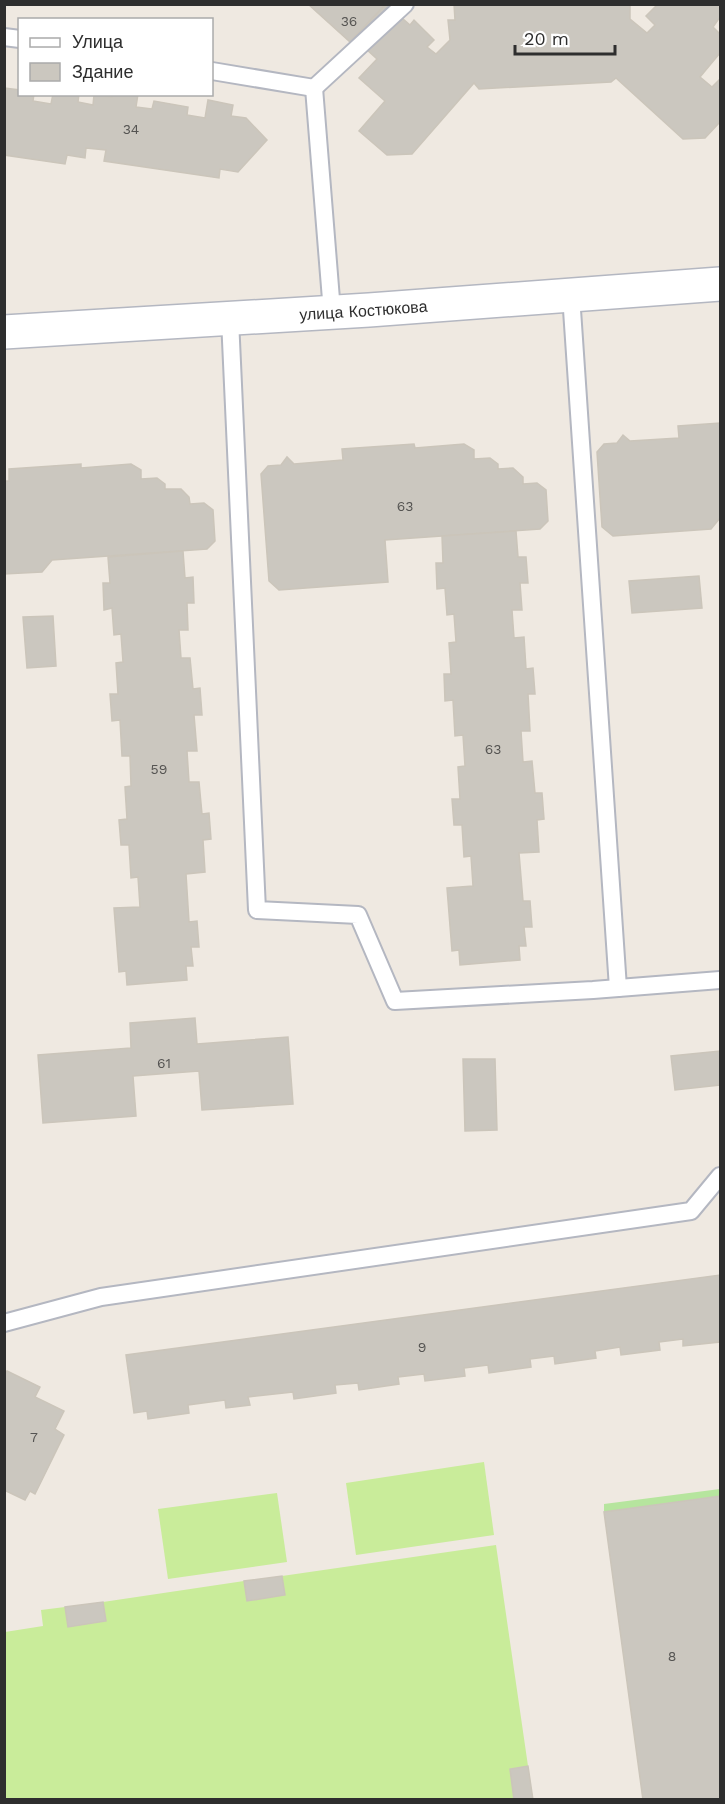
<svg xmlns="http://www.w3.org/2000/svg" width="725" height="1804" font-family="'Work Sans',sans-serif">
	<style>
		.green { fill: #b6e59e }
		.pitch { fill: #c9ec9a }
		.building { fill: #cbc7bf; stroke: #cbc5ba; stroke-width: 1.5 }
		.lines { fill: none; stroke-linecap: round; stroke-linejoin: round }
		.lane-casing { stroke: #b4b7c1; stroke-width: 20 }
		.secondary-casing { stroke: #b4b7c1; stroke-width: 36 }
		.lane { stroke: #fff; stroke-width: 16 }
		.secondary { stroke: #fff; stroke-width: 33 }
		.labels { text-anchor: middle; dominant-baseline: central; stroke-width: 5; stroke-linejoin: round; paint-order: stroke }
		.number-label { font-size: 14px; fill: #555452 }
		.street-label { font-size: 16px; fill: #2e2e2e; stroke: #fff }
	</style>
	<rect width="100%" height="100%" fill="#efe9e1"/>
	<!-- green -->
	<path class="green" d="M720,1489V1496L604,1512V1504Z"/>
	<!-- pitch -->
	<g class="pitch">
		<path d="M484,1462L494,1535L356,1555L346,1483Z"/>
		<path d="M277,1493L287,1562L168,1579L158,1509Z"/>
		<path d="M496,1545L528,1766L510,1769L514,1799L5,1800V1632L43,1626L41,1610L65,1607L106,1621L103,1602L244,1581L247,1601L285,1595L282,1576Z"/>
	</g>
	<!-- building -->
	<g class="building">
		<path d="M308,4H386L350,42Z"/>
		<path d="M386,4L410,25L414,20L434,40L427,47L436,54L450,40L448,20H455L454,4H630V19L647,33L655,25L646,16L658,4H718L720,6V17L713,27L720,34V53L700,77L712,87L719,80L720,81V122L705,138L683,139L616,78L611,82L479,89L474,83L412,154L387,155L359,131L385,101L359,78L377,59L354,38Z"/>
		<path d="M4,88L20,90V94H34L33,101L51,104L53,94H79L78,102L93,105L94,95L112,97V94H138L136,107L152,109L154,101L188,107L187,115L205,118L208,100L233,105L231,116L246,118L267,140L238,172L220,169L219,178L104,161L106,150L86,148L85,158L67,155L65,164L4,155Z"/>
		<path d="M720,423V518L711,529L613,536L602,527L597,452L604,444L617,443L623,435L630,441L679,438L678,426Z"/>
		<path d="M414,444L415,448L464,444L474,450V459L490,458L498,464V469L513,468L523,477V484L537,483L546,490L548,521L540,529L385,540L388,582L279,590L269,581L261,474L268,466L281,465L287,457L294,464L343,460L342,449Z"/>
		<path d="M81,464V468L131,464L141,470V479L157,478L165,484V489H181L189,497L190,504L204,503L213,510L215,541L207,549L52,560L42,572L4,574V481H9V469Z"/>
		<path d="M516,531L518,557H526L528,583H520L522,610H512L514,638L524,637L526,669L533,668L535,694H528L530,731H521L523,762L532,761L535,793H542L544,819L537,820L539,852L519,853L523,901H530L532,927H524L526,946H519L520,960L460,965L459,950L452,951L447,888L473,886L471,856L464,857L462,825H454L452,799H460L458,767L465,766L463,735L455,736L453,700L445,701L444,674H451L449,643L456,642L454,614L447,615L445,588L437,589L436,563H443L442,536Z"/>
		<path d="M183,551L185,578L193,577L194,603H187L188,630H179L181,658H190L193,689L200,688L202,715H194L197,751H187L189,782H199L202,814L209,813L211,839L203,840L205,872L186,874L189,922L197,921L199,947H191L193,966H186L187,980L127,985L126,971L119,972L114,908L140,907L138,877L131,878L129,845H121L119,820L127,819L125,787L131,786L130,756H122L120,720L112,721L110,694H118L116,663L123,662L121,634L114,635L112,608L104,610L103,583H110L108,557Z"/>
		<path d="M699,576L702,608L632,613L629,581Z"/>
		<path d="M53,616L56,666L27,668L23,617Z"/>
		<path d="M195,1018L197,1044L288,1037L293,1104L202,1110L199,1071L133,1076L136,1116L43,1123L38,1055L131,1048L130,1023Z"/>
		<path d="M720,1051V1085L675,1090L671,1056Z"/>
		<path d="M463,1059H495L497,1130L465,1131Z"/>
		<path d="M720,1275V1342L683,1346V1339L659,1342L660,1350L621,1355L620,1347L595,1351L596,1358L555,1364L554,1356L530,1359L531,1367L489,1373L488,1365L464,1368L465,1376L425,1381L424,1374L398,1377L399,1384L359,1390L358,1383L335,1385L336,1393L294,1399L293,1392L248,1397L250,1405L226,1408L225,1400L188,1405L189,1413L148,1419L147,1411L134,1413L126,1355Z"/>
		<path d="M7,1371L40,1387L35,1397L64,1411L55,1429L64,1435L35,1494L30,1491L25,1500L4,1490V1375Z"/>
		<path d="M720,1496V1800H643L604,1512Z"/>
		<path d="M282,1576L285,1595L247,1601L244,1581Z"/>
		<path d="M103,1602L106,1621L68,1627L65,1607Z"/>
		<path d="M528,1766L533,1800H514L510,1769Z"/>
	</g>
	<g class="lines">
		<!-- lane casing -->
		<g class="lane-casing">
			<g id="lane">
				<path d="M4,37L20,39"/>
				<path d="M212,71L314,88"/>
				<path d="M314,88L332,312"/>
				<path d="M314,88L405,4"/>
				<path d="M571,295L618,988"/>
				<path d="M230,319L257,910L358,915L395,1001L593,990L720,980"/>
				<path d="M4,1323L101,1297L691,1211L720,1176"/>
			</g>
		</g>
		<!-- secondary casing -->
		<g class="secondary-casing">
			<g id="secondary">
				<path id="s1" d="M4,332L369,310L720,284"/>
			</g>
		</g>
		<!-- lane -->
		<use href="#lane" class="lane"/>
		<!-- secondary -->
		<use href="#secondary" class="secondary"/>
	</g>
	<g class="labels">
		<!-- number labels -->
		<g class="number-label">
			<text x="349" y="21">36</text>
			<text x="131" y="129">34</text>
			<text x="405" y="506">63</text>
			<text x="493" y="749">63</text>
			<text x="159" y="769">59</text>
			<text x="164" y="1063">61</text>
			<text x="422" y="1347">9</text>
			<text x="34" y="1437">7</text>
			<text x="672" y="1656">8</text>
		</g>
		<!-- street labels -->
		<g class="street-label">
			<text stroke="none"><textPath href="#s1" startOffset="360">улица Костюкова</textPath></text>
		</g>
	</g>
	<!-- border -->
	<rect width="725" height="1804" fill="none" stroke="#2e2e2e" stroke-width="12"/>
	<!-- legend -->
	<rect x="18" y="18" width="195" height="78" fill="#ffffff" stroke="#ababab" stroke-width="1.5"/>
	<rect x="30" y="38" width="30" height="9" fill="#ffffff" stroke="#ababab" stroke-width="1.5"/>
	<text x="72" y="48" font-size="18" fill="#2e2e2e">Улица</text>
	<rect x="30" y="63" width="30" height="18" fill="#cbc7bf" stroke="#ababab" stroke-width="1.5"/>
	<text x="72" y="78" font-size="18" fill="#2e2e2e">Здание</text>
	<!-- scale -->
	<path d="M515 45v9h100v-9" fill="none" stroke="#2e2e2e" stroke-width="3"/>
	<text x="524" y="45" font-size="18" fill="#2e2e2e" stroke="#ffffff" stroke-width="4.5" paint-order="stroke">20 m</text>
</svg>
